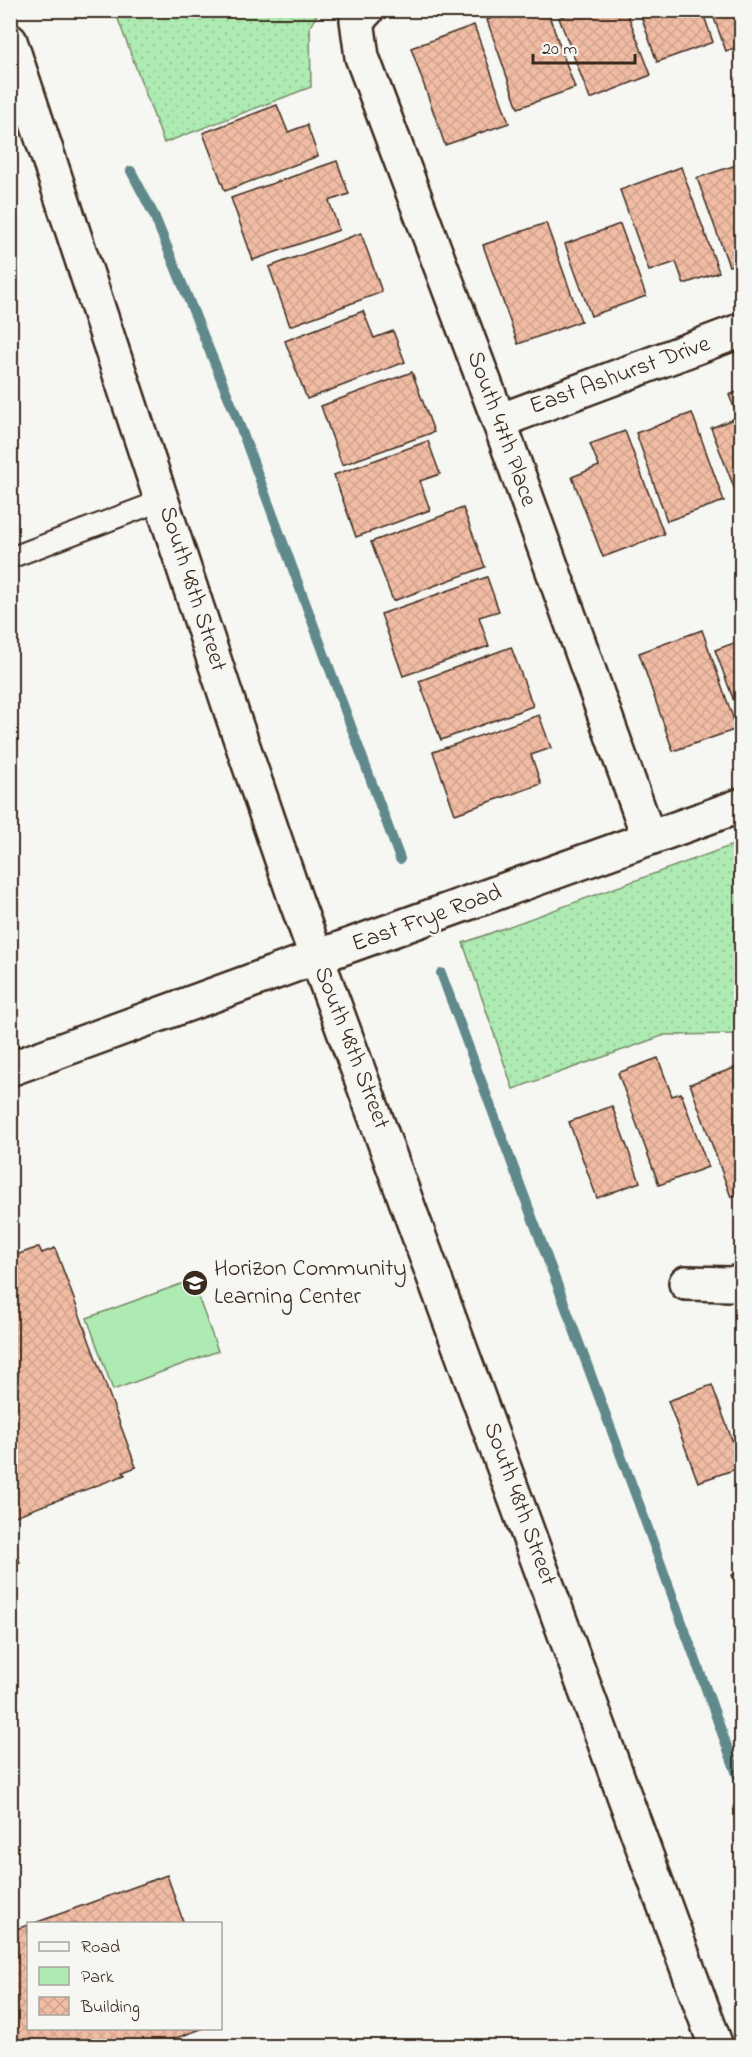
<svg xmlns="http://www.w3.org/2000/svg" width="752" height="2057" font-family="'Indie Flower',sans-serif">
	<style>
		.green { fill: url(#green-dots); stroke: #748a68; stroke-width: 1.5 }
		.pitch { fill: #aeebb2; stroke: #748a68; stroke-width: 1.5 }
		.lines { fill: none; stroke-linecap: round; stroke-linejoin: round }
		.stream { stroke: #60898c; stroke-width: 10 }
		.building { fill: url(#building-cross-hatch); stroke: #3b2a1e; stroke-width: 1.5 }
		.lane-casing { stroke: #3b2a1e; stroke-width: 24 }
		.street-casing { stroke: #3b2a1e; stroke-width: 38 }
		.secondary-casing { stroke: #3b2a1e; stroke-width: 38 }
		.lane { stroke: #f6f6f2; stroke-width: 20 }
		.street { stroke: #f6f6f2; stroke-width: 33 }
		.secondary { stroke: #f6f6f2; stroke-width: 33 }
		.labels { text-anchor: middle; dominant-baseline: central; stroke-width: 4.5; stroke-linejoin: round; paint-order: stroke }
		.street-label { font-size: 24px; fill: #3b2a1e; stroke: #f6f6f2 }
		.poi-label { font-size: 24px; fill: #3b2a1e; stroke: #f6f6f2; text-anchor: start }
	</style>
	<defs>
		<pattern id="green-dots" width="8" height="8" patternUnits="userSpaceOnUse" patternTransform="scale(1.5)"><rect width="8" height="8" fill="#aeebb2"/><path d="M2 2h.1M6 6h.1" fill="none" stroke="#97ca99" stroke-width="1.8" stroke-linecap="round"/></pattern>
		<pattern id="building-cross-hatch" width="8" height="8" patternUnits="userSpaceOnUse" patternTransform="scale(1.5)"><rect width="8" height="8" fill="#f1bca4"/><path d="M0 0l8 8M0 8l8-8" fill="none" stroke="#d0a28d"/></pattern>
	</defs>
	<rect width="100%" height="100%" fill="#f6f6f2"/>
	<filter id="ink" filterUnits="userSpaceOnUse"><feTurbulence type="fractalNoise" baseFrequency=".0167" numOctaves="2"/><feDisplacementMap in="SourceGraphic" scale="12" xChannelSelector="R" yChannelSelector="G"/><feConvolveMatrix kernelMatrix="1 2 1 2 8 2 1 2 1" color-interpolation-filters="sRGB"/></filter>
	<g filter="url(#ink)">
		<!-- green -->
		<g class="green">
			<path d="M115,11H319L310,27L311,87L164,143Z"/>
			<path d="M741,842V1034L665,1035L513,1089L463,943Z"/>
		</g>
		<!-- pitch -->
		<path class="pitch" d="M192,1280L218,1351L113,1390L87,1318Z"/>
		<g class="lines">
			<!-- stream -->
			<g class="stream">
				<path d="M131,171L154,215L237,418L400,859"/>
				<path d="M441,973L639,1504L742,1788"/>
			</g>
		</g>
		<!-- building -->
		<g class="building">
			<path d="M513,10H547L575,88L518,108L487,20Z"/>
			<path d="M578,10H626L651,75L590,99L559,18Z"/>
			<path d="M639,10H702L713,42L657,62Z"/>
			<path d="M711,10H742V46L726,51Z"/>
			<path d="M474,25L509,123L445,145L411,48Z"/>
			<path d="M277,105L288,132L307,125L318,156L225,191L203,133Z"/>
			<path d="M337,161L349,194L329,201L339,230L253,260L231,198Z"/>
			<path d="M742,163V262L729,266L697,178Z"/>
			<path d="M681,167L719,272L684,284L676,262L649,271L620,190Z"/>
			<path d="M546,223L581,321L518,344L483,245Z"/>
			<path d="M620,224L646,296L591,316L565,244Z"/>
			<path d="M361,233L382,292L290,326L269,267Z"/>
			<path d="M363,311L374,338L393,331L405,362L307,399L285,341Z"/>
			<path d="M412,372L434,432L342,465L321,406Z"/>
			<path d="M742,390V508L711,428L738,417L729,395Z"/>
			<path d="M692,413L724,501L667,521L636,433Z"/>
			<path d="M625,431L664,534L603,557L572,477L599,466L590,444Z"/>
			<path d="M428,441L440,474L420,481L430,510L356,537L334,475Z"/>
			<path d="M463,508L485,567L393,601L371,542Z"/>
			<path d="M487,577L499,611L479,617L489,646L403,676L381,614Z"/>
			<path d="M702,630L737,729L673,751L639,653Z"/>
			<path d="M742,640V720H741L715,650Z"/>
			<path d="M511,647L533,706L441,740L419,681Z"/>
			<path d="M539,715L551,748L531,755L541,784L455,814L433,752Z"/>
			<path d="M658,1058L672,1096L681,1093L708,1167L659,1185L618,1073Z"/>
			<path d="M737,1067L742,1079V1193L731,1197L690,1084Z"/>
			<path d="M612,1106L640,1182L597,1198L569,1122Z"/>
			<path d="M39,1247L42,1253L55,1248L136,1467L123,1472L125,1475L10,1518V1257Z"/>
			<path d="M712,1385L742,1467L698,1482L668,1401Z"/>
			<path d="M10,1538L20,1562L10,1566Z"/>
			<path d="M742,1572V1601L732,1575Z"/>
			<path d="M167,1875L184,1924H32Z"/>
			<path d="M28,1925V2028H204L154,2046H10V1931Z"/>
		</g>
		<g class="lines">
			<!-- lane casing -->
			<g class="lane-casing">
				<path id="lane" d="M10,558L163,500"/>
			</g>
			<!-- street casing -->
			<g class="street-casing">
				<g id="street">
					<path d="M367,10L357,20L362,57L499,421L649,838"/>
					<path d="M499,421L742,330"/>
					<path d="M10,1069L317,957"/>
					<path d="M686,1283L731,1284L742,1281"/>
				</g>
			</g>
			<!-- secondary casing -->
			<g class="secondary-casing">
				<g id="secondary">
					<path d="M10,41L233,717L295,898L716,2046"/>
					<path d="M317,957L742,805"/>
				</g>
			</g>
			<!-- lane -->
			<use href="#lane" class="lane"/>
			<!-- street -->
			<use href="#street" class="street"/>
			<!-- secondary -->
			<use href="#secondary" class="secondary"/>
		</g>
	</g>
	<!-- icons -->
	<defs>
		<g id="school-disc" transform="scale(1.35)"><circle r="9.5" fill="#3b2a1e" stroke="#f6f6f2"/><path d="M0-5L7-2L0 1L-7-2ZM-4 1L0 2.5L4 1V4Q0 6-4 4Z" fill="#fff"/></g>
	</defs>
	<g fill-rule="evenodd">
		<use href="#school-disc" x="195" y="1283"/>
	</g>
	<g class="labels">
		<!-- street labels -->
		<g class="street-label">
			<text transform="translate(620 376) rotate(-20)">East Ashurst Drive</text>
			<text transform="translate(501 429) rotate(70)">South 47th Place</text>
			<text transform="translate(192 589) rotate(72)">South 48th Street</text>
			<text transform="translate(427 919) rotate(-20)">East Frye Road</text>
			<text transform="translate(351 1048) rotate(69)">South 48th Street</text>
			<text transform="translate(519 1504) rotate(70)">South 48th Street</text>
		</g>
		<!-- poi labels -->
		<g class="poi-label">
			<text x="214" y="1269">Horizon Community<tspan x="214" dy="28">Learning Center</tspan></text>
		</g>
	</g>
	<!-- margin -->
	<rect width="752" height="2057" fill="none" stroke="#f6f6f2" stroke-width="36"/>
	<rect x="18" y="18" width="716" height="2021" fill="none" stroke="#3b2a1e" stroke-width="2" filter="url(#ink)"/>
	<!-- legend -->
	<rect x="27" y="1922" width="195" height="108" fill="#f6f6f2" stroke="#aba49d" stroke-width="1.5"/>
	<rect x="39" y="1942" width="30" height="9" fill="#f6f6f2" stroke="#aba49d" stroke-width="1.5"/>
	<text x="81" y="1952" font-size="18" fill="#3b2a1e">Road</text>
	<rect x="39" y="1967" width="30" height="18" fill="#aeebb2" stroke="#aba49d" stroke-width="1.5"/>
	<text x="81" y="1982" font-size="18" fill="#3b2a1e">Park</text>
	<rect x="39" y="1997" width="30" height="18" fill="url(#building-cross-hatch)" stroke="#aba49d" stroke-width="1.5"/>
	<text x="81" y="2012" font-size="18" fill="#3b2a1e">Building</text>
	<!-- scale -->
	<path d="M533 54v9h102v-9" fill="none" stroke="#3b2a1e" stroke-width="3"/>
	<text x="542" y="54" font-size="18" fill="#3b2a1e" stroke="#f6f6f2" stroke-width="4.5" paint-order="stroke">20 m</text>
</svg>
